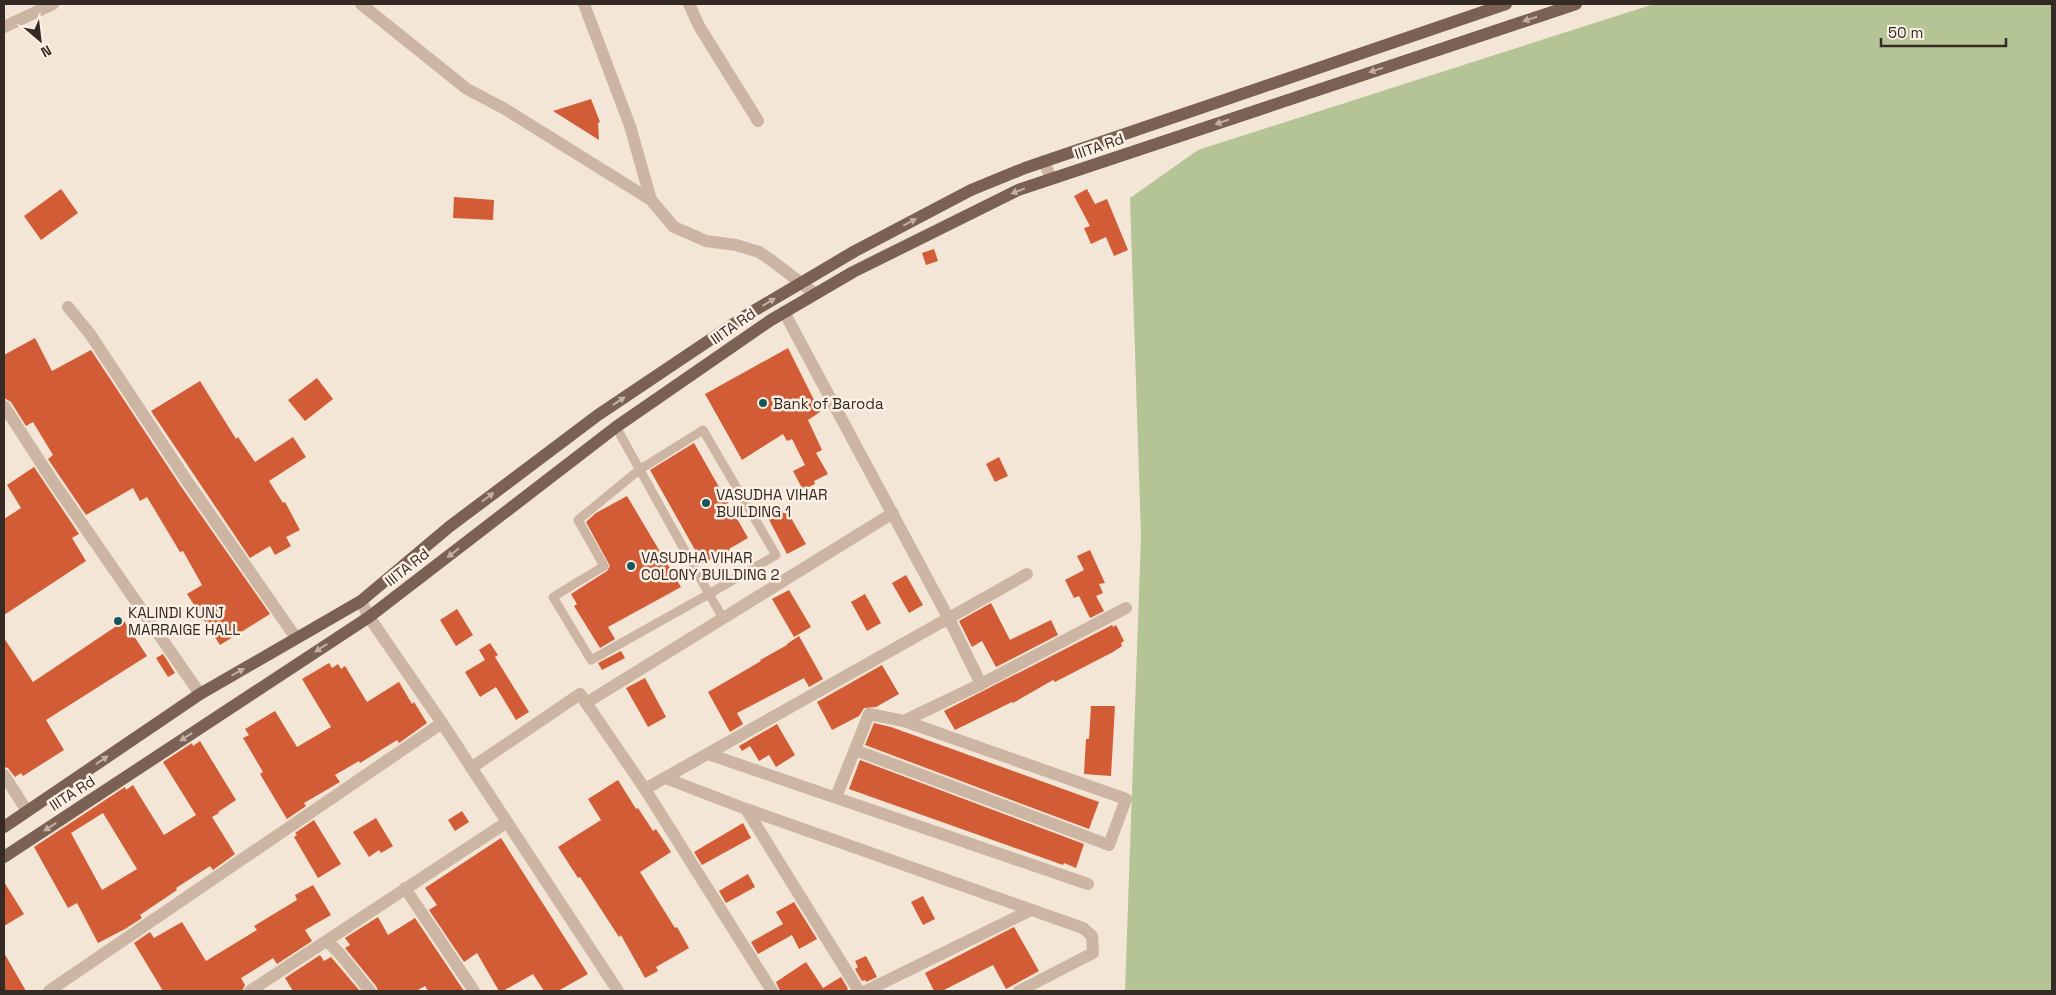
<svg xmlns="http://www.w3.org/2000/svg" width="2056" height="995" font-family="'Space Grotesk',sans-serif">
	<style>
		.green { fill: #b4c495 }
		.building { fill: #d25c36; fill-rule: evenodd }
		.lines { fill: none; stroke-linecap: round; stroke-linejoin: round }
		.service { stroke: #ccb5a2; stroke-width: 9 }
		.minor { stroke: #ccb5a2; stroke-width: 12 }
		.tertiary { stroke: #ccb5a2; stroke-width: 12 }
		.primary { stroke: #7a6154; stroke-width: 12 }
		.oneway { fill: #c1b0a3 }
		.poi-dot { fill: #17575b; stroke: #fbf0e3; stroke-width: 2 }
		.labels { text-anchor: middle; dominant-baseline: central; stroke-width: 5; stroke-linejoin: round; paint-order: stroke }
		.street-label { font-size: 15px; fill: #362a25; stroke: #fbf0e3 }
		.poi-label { font-size: 15px; fill: #362a25; stroke: #fbf0e3; text-anchor: start }
	</style>
	<rect width="100%" height="100%" fill="#f3e6d6"/>
	<!-- green -->
	<path class="green" d="M1654,4H2052V991H1125L1141,536L1130,198L1198,150Z"/>
	<!-- building -->
	<g class="building">
		<path d="M591,99L600,122L598,123L599,140L553,111Z"/>
		<path d="M61,189L78,213L41,240L24,216Z"/>
		<path d="M1087,189L1095,204L1107,199L1128,250L1114,256L1106,237L1091,244L1084,228L1090,226L1074,196Z"/>
		<path d="M454,197L494,200L493,220L453,218Z"/>
		<path d="M934,249L938,261L926,265L922,253Z"/>
		<path d="M35,338L52,371L91,350L180,485L270,614L220,645L187,594L202,585L183,551L180,552L147,497L140,501L133,488L86,515L48,459L53,455L33,422L26,426L11,402L4,398V355Z"/>
		<path d="M788,348L820,412L808,420L822,450L816,453L828,474L814,481L815,484L803,490L793,471L805,465L792,439L787,441L783,434L742,460L705,394Z"/>
		<path d="M317,378L333,399L305,421L288,400Z"/>
		<path d="M200,381L236,439L238,437L255,462L293,437L306,457L269,481L283,503L285,502L300,530L286,537L291,546L275,555L270,546L250,558L151,411Z"/>
		<path d="M694,443L748,538L729,549L733,556L718,565L714,557L703,564L650,470Z"/>
		<path d="M999,457L1008,476L995,482L986,464Z"/>
		<path d="M34,467L79,534L72,538L86,561L4,615V519L21,508L7,485Z"/>
		<path d="M627,496L681,587L608,627L615,639L600,648L574,606L577,604L571,594L607,571L610,566L586,522L596,513Z"/>
		<path d="M781,506L784,513L787,511L806,544L787,554L766,514Z"/>
		<path d="M1090,550L1105,583L1099,584L1103,593L1096,596L1104,611L1090,618L1079,596L1074,598L1065,580L1084,570L1077,556Z"/>
		<path d="M906,575L923,605L909,613L892,583Z"/>
		<path d="M789,590L811,627L794,637L772,599Z"/>
		<path d="M865,594L881,623L867,631L851,602Z"/>
		<path d="M991,603L1010,640L1051,620L1058,635L996,667L982,641L972,647L959,621Z"/>
		<path d="M457,609L473,635L456,646L440,620Z"/>
		<path d="M124,621L147,656L46,720L64,750L23,776L21,773L15,777L8,768L4,767V638L33,682Z"/>
		<path d="M1112,625L1113,627L1116,625L1124,641L1121,643L1122,646L1113,652L1055,682L1053,680L1013,703L1012,702L955,730L944,711Z"/>
		<path d="M799,636L823,679L809,687L804,678L737,713L743,724L730,732L708,692L761,661L760,660L787,645V644Z"/>
		<path d="M490,643L498,655L495,657L529,712L516,720L496,687L480,697L465,672L485,660L479,650Z"/>
		<path d="M621,651L625,658L602,670L598,663Z"/>
		<path d="M163,654L175,673L168,677L156,658Z"/>
		<path d="M329,663L332,668L338,664L341,669L345,666L367,702L399,682L412,704L414,702L427,723L399,743L397,740L360,763L359,761L335,775L340,782L304,803L306,806L287,819L260,774L263,772L243,738L249,735L245,729L275,711L297,747L331,727L302,679Z"/>
		<path d="M882,665L899,694L876,707L864,708L859,716L832,730L817,702Z"/>
		<path d="M645,678L666,717L648,727L626,688Z"/>
		<path d="M1091,706H1115L1111,776L1084,774L1086,739H1089Z"/>
		<path d="M874,723L891,727L1099,802L1089,829L865,745Z"/>
		<path d="M777,724L795,755L776,767L769,755L759,761L750,746L742,751L739,746Z"/>
		<path d="M200,741L236,800L218,812L219,813L212,817L235,854L213,870L210,866L176,888L177,890L140,915L142,918L125,929L98,943L77,903L68,908L34,847L125,787L126,790L133,785L164,835L196,815L163,762L192,743L193,746ZM103,813L137,869L102,890L71,833Z"/>
		<path d="M860,760L1084,844L1076,868L1064,863L1063,865L849,789Z"/>
		<path d="M618,780L636,809L638,808L653,831L656,829L671,852L640,872L675,928L677,927L689,948L656,967L658,971L645,978L621,935L619,937L580,877L578,878L558,847L601,820L588,799Z"/>
		<path d="M462,811L469,822L455,831L448,820Z"/>
		<path d="M376,818L393,846L381,853L379,850L369,857L353,832Z"/>
		<path d="M314,820L341,864L318,878L294,837L297,835L295,833Z"/>
		<path d="M743,823L751,838L702,865L694,852Z"/>
		<path d="M501,838L588,974L558,991H544L533,974L503,991H499L477,953L464,962L429,910L437,905L425,888Z"/>
		<path d="M748,874L755,887L726,903L719,891Z"/>
		<path d="M4,882L24,914L4,926Z"/>
		<path d="M313,885L331,915L305,930L312,941L277,964L273,958L241,978L245,985L242,991H163L134,943L150,932L154,938L182,922L206,961L257,930L254,926L297,900L295,895Z"/>
		<path d="M923,896L935,919L923,925L911,902Z"/>
		<path d="M794,902L817,939L799,949L792,935L758,954L751,942L783,924L776,912Z"/>
		<path d="M378,917L388,935L415,918L464,991H428L425,986L416,991H378L376,986L345,948L350,945L345,938Z"/>
		<path d="M1014,927L1039,971L1006,989L993,965L942,991H934L925,973Z"/>
		<path d="M4,953L26,991H4Z"/>
		<path d="M320,955L324,961L331,957L359,990L356,991H293L285,978Z"/>
		<path d="M866,956L877,977L866,982L865,980L862,981L855,969L858,967L855,961Z"/>
		<path d="M806,962L823,988L841,977L848,989L845,991H780L776,982Z"/>
	</g>
	<g class="lines">
		<!-- service -->
		<path class="service" d="M616,427L709,594L776,555L703,430L639,470L578,520L604,566L553,597L591,660L709,594L723,618"/>
		<!-- minor -->
		<g class="minor">
			<path d="M361,4L467,89L505,109L651,200"/>
			<path d="M584,4L630,126L651,200L674,227L706,241L736,245L759,252L771,260L814,293"/>
			<path d="M689,4L699,26L758,121"/>
			<path d="M4,27L53,4"/>
			<path d="M68,307L90,334L187,481L296,638"/>
			<path d="M784,312L949,619L981,684"/>
			<path d="M4,406L52,480L200,694"/>
			<path d="M586,703L893,513"/>
			<path d="M904,721L981,684L1126,608"/>
			<path d="M708,754L1088,884"/>
			<path d="M471,768L580,694L645,789L772,991"/>
			<path d="M4,775L27,811"/>
			<path d="M665,778L746,809L1083,928L1092,936L1093,953L1019,991"/>
			<path d="M645,789L1027,574"/>
			<path d="M836,797L869,714L904,721L1126,799L1109,845L855,750"/>
			<path d="M746,809L859,991"/>
			<path d="M405,888L474,991"/>
			<path d="M327,941L340,954L370,991"/>
			<path d="M49,991L442,723"/>
			<path d="M250,991L507,822"/>
			<path d="M866,991L1031,910"/>
		</g>
		<!-- tertiary -->
		<g class="tertiary">
			<path d="M1044,161L1051,179"/>
			<path d="M361,601L369,617L442,723L618,991"/>
		</g>
		<!-- primary -->
		<g class="primary">
			<path d="M4,827L200,694L361,601L449,527L598,415L750,313L855,251L971,190L1025,168L1506,4"/>
			<path d="M4,857L369,617L616,427L771,320L853,272L1018,190L1576,4"/>
		</g>
	</g>
	<!-- one-way arrows -->
	<defs><path id="oneway-solid" d="M-6-.8H1V-3.2L6.5 0L1 3.2V.8H-6Z" transform="scale(1.25)"/></defs>
	<g class="oneway">
		<use href="#oneway-solid" transform="translate(1530 19) rotate(162)"/>
		<use href="#oneway-solid" transform="translate(1376 70) rotate(162)"/>
		<use href="#oneway-solid" transform="translate(1222 122) rotate(161)"/>
		<use href="#oneway-solid" transform="translate(1018 191) rotate(159)"/>
		<use href="#oneway-solid" transform="translate(910 222) rotate(-28)"/>
		<use href="#oneway-solid" transform="translate(769 302) rotate(-31)"/>
		<use href="#oneway-solid" transform="translate(619 401) rotate(-34)"/>
		<use href="#oneway-solid" transform="translate(488 497) rotate(-37)"/>
		<use href="#oneway-solid" transform="translate(453 553) rotate(142)"/>
		<use href="#oneway-solid" transform="translate(321 648) rotate(147)"/>
		<use href="#oneway-solid" transform="translate(238 672) rotate(-30)"/>
		<use href="#oneway-solid" transform="translate(186 737) rotate(147)"/>
		<use href="#oneway-solid" transform="translate(102 760) rotate(-34)"/>
		<use href="#oneway-solid" transform="translate(50 827) rotate(147)"/>
	</g>
	<!-- markers -->
	<g class="poi-dot">
		<circle cx="763" cy="403" r="5"/>
		<circle cx="706" cy="503" r="5"/>
		<circle cx="631" cy="566" r="5"/>
		<circle cx="118" cy="621" r="5"/>
	</g>
	<g class="labels">
		<!-- street labels -->
		<g class="street-label">
			<text transform="translate(1099 146) rotate(-19)">IIITA Rd</text>
			<text transform="translate(733 326) rotate(-35)">IIITA Rd</text>
			<text transform="translate(407 567) rotate(-38)">IIITA Rd</text>
			<text transform="translate(72 793) rotate(-33)">IIITA Rd</text>
		</g>
		<!-- poi labels -->
		<g class="poi-label">
			<text x="773" y="403">Bank of Baroda</text>
			<text x="716" y="494">VASUDHA VIHAR<tspan x="716" dy="17">BUILDING 1</tspan></text>
			<text x="641" y="557">VASUDHA VIHAR<tspan x="641" dy="17">COLONY BUILDING 2</tspan></text>
			<text x="128" y="612">KALINDI KUNJ<tspan x="128" dy="17">MARRAIGE HALL</tspan></text>
		</g>
	</g>
	<!-- border -->
	<rect width="2056" height="995" fill="none" stroke="#362a25" stroke-width="10"/>
	<!-- north arrow -->
	<g transform="translate(40 40) rotate(152)" stroke="#fbf0e3" stroke-width="4" paint-order="stroke">
	<path d="M0-4L9 19L0 12L-9 19Z" fill="#362a25"/>
	<text y="-8" font-size="14" font-weight="bold" text-anchor="middle" fill="#362a25">N</text>
	</g>
	<!-- scale -->
	<path d="M1881 38v8h125v-8" fill="none" stroke="#362a25" stroke-width="2.5"/>
	<text x="1888" y="38" font-size="15" fill="#362a25" stroke="#fbf0e3" stroke-width="4" paint-order="stroke">50 m</text>
</svg>
